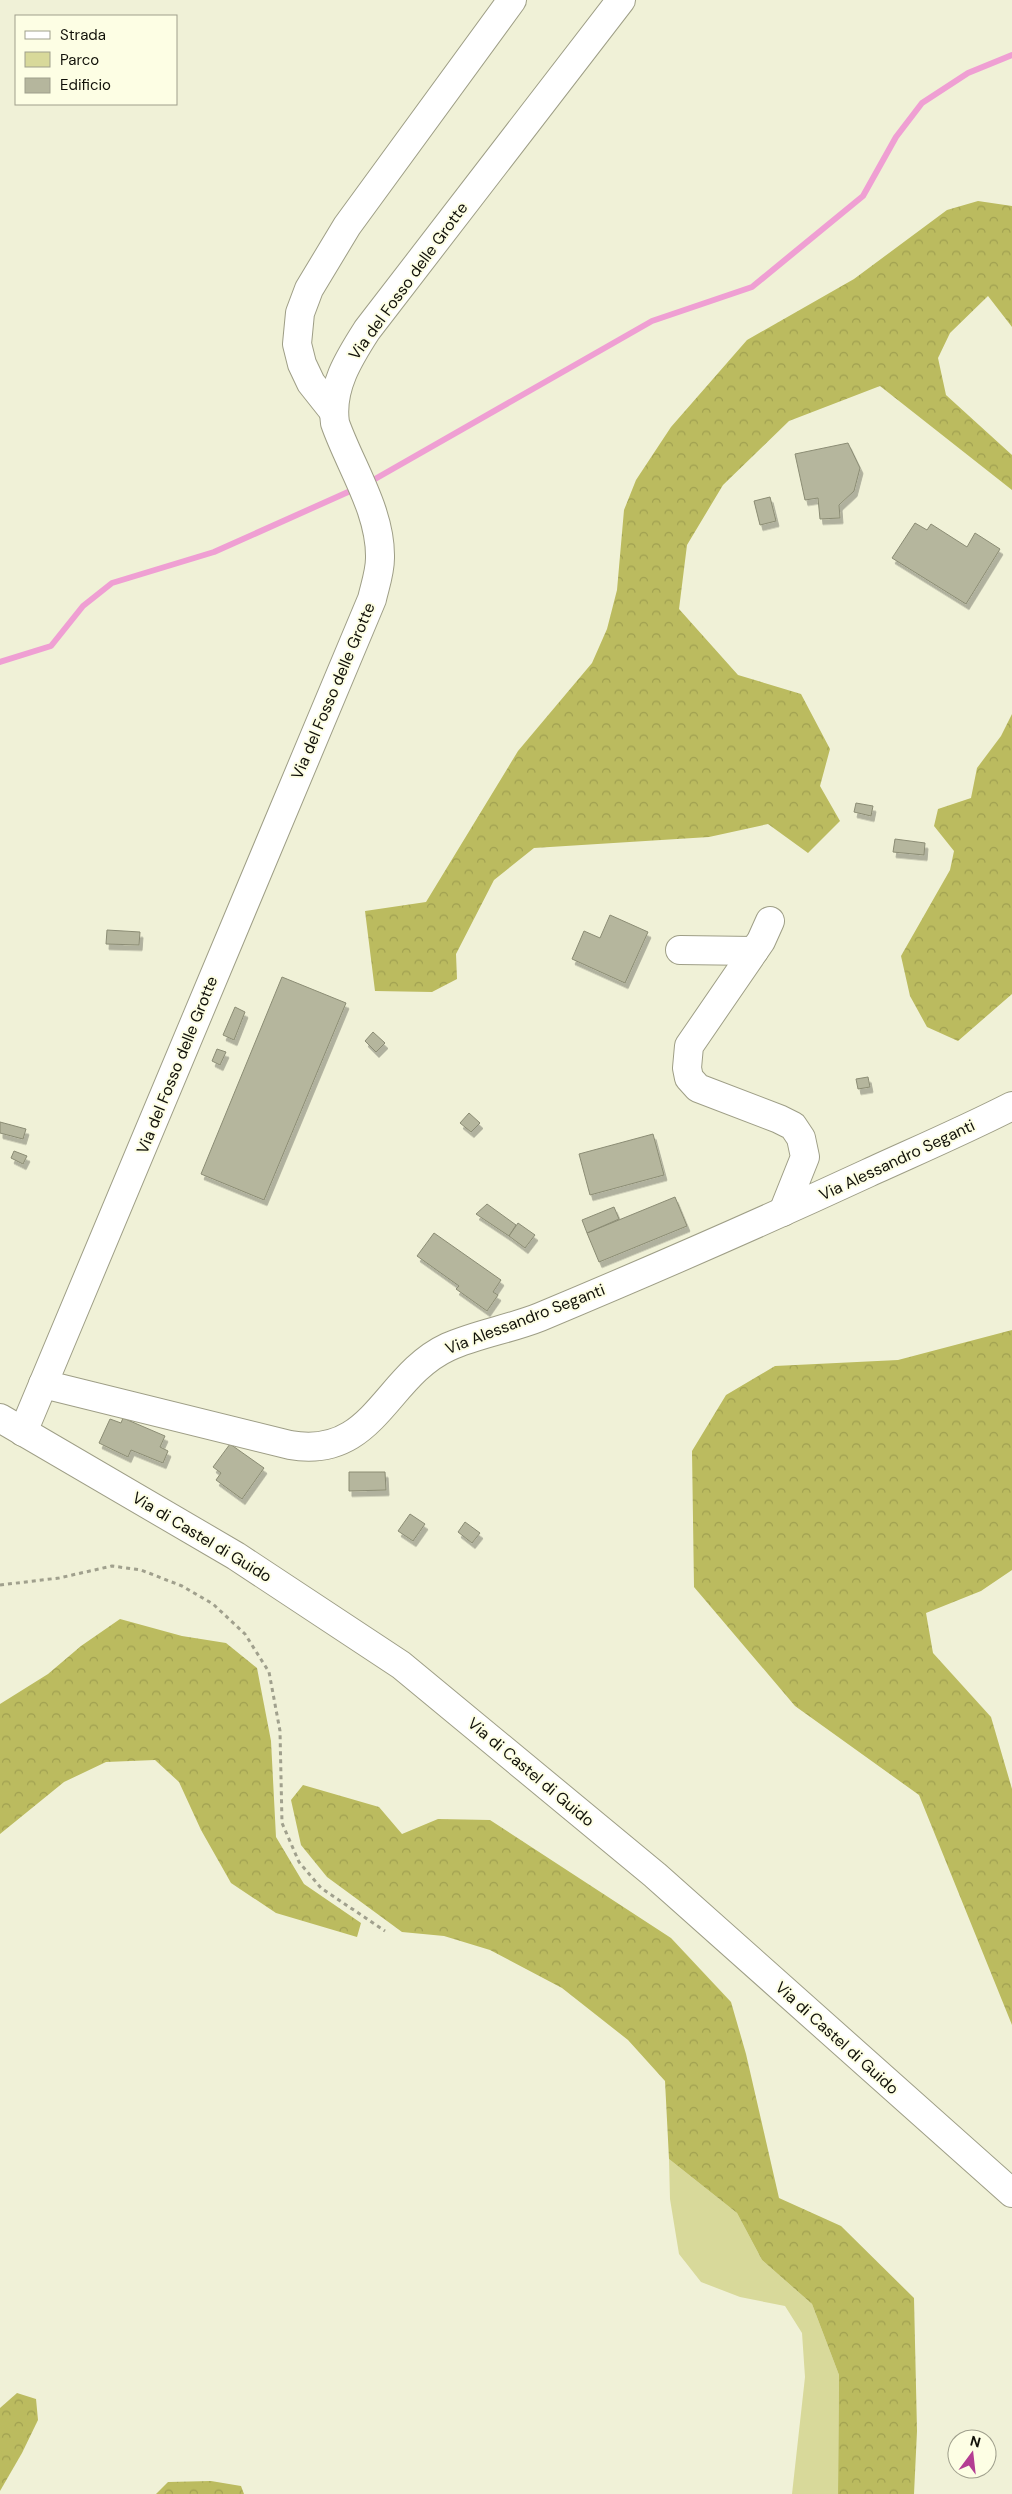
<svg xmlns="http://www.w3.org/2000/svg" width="1012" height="2494" font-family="'DM Sans',sans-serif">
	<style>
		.green { fill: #d8d99a }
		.forest { fill: url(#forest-crowns) }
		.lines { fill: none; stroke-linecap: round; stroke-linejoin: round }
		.stream { stroke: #ef9fd3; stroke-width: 6 }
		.building { fill: #b5b69d; stroke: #8b8c74; filter: url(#shadow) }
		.minor-casing { stroke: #9e9e86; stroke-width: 30 }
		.path { stroke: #a0a08d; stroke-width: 3; stroke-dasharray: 4 4; stroke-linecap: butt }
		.minor { stroke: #fff; stroke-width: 28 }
		.labels { text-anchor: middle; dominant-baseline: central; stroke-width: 4; stroke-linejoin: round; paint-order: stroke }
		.street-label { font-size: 16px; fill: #111109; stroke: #fdfee4 }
	</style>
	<defs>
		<pattern id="forest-crowns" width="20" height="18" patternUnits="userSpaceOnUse" patternTransform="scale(1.25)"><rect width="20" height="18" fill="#bbbb5f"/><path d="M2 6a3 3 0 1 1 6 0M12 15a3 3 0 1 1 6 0" fill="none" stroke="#a0a051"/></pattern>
		<filter id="shadow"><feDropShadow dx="3" dy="5.5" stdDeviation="0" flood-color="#0004"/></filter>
	</defs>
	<rect width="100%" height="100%" fill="#f0f1d7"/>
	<!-- green -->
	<path class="green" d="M669,2159L737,2213L762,2260L812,2304L839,2375L838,2494H792L805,2377L802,2333L785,2306L740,2297L701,2282L679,2254L670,2199Z"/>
	<!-- forest -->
	<g class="forest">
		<path d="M978,201L1012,206V327L988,296L950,333L938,358L946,395L1012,455V490L880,386L789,421L723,485L687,545L679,609L738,675L801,694L830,749L820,786L840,821L808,853L768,824L709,837L534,848L494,880L456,954L457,979L432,992L375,991L365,911L426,902L518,751L592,663L607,629L617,590L624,510L636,480L671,427L747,340L854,279L947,210Z"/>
		<path d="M1012,714V994L958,1041L927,1027L910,996L901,956L950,870L954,851L934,826L938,809L971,798L977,768L1001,736Z"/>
		<path d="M1012,1330V1570L981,1591L926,1613L933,1653L991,1717L1012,1789V2025L919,1795L795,1706L694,1587L692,1451L726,1395L775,1366L898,1360Z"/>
		<path d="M120,1619L182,1636L226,1643L257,1668L271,1741L276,1837L304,1884L361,1923L357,1937L276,1913L231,1883L201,1830L179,1782L155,1760L106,1762L64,1782L0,1834V1704L48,1674L81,1646Z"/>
		<path d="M303,1785L379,1807L402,1834L438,1819L490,1820L671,1938L731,2002L746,2054L779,2198L841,2226L914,2298L917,2431L914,2494H838L839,2375L812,2304L762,2260L737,2213L669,2159L665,2081L628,2040L562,1988L490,1950L444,1936L402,1932L327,1877L301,1845L291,1800Z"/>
		<path d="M17,2393L36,2399L38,2420L22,2453L0,2491V2408Z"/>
		<path d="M211,2481L241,2486L244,2494H156L168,2482Z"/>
	</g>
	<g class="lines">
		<!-- stream -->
		<g class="stream">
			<path d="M368,483L652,321L752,287L863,196L896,137L922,103L968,73L1012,55"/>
			<path d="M0,662L51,646L83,606L112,583L214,552L357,488"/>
		</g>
	</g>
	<!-- building -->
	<g class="building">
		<path d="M848,443L860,468L854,491L839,505L840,518L820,519L818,498L805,500L795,454Z"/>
		<path d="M770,497L776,521L760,525L754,501Z"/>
		<path d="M915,523L927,530L931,524L967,547L975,533L1000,549L966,604L892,558Z"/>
		<path d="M856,803L873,806L871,816L854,812Z"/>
		<path d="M895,839L925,843L924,855L893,852Z"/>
		<path d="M610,915L648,932L625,983L572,959L584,931L600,938Z"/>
		<path d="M107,930L140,932L139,945L106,944Z"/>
		<path d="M282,977L346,1003L264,1200L201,1174Z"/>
		<path d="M235,1007L245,1012L234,1040L223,1035Z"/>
		<path d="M373,1032L385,1043L376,1052L365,1041Z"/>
		<path d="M217,1049L226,1052L220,1065L212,1061Z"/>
		<path d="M868,1077L870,1087L858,1089L856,1079Z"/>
		<path d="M469,1113L480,1123L471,1132L460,1123Z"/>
		<path d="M0,1122L26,1129L23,1139L0,1133Z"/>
		<path d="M653,1134L664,1175L590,1195L579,1154Z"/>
		<path d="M14,1151L27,1156L23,1164L11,1158Z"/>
		<path d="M675,1197L687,1226L599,1262L587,1233Z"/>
		<path d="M487,1204L516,1225L509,1236L476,1214Z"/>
		<path d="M614,1207L619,1219L587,1233L582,1220Z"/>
		<path d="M518,1223L535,1235L525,1248L509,1236Z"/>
		<path d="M434,1233L501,1280L493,1292L498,1295L487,1311L456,1289L459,1286L417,1256Z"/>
		<path d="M123,1418L165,1436L160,1447L168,1451L163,1463L131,1450L128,1457L99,1443L110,1419L121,1423Z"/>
		<path d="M230,1444L264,1468L242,1499L216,1480L221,1473L213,1467Z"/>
		<path d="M349,1472H385L386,1490L349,1491Z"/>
		<path d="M410,1514L425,1524L413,1541L398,1531Z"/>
		<path d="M465,1522L480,1533L472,1543L458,1532Z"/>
	</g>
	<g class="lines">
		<!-- minor casing -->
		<g class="minor-casing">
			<g id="minor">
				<path d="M334,412L311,383L302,364L297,344L300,313L309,289L347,226L512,0"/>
				<path d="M770,921L761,941L689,1046L687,1068L689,1078L698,1088L779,1119L793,1126L801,1138L805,1157L783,1212"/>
				<path d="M680,950L754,951"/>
				<path d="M43,1384L290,1445C374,1460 385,1376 448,1347C477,1334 510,1329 540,1317C650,1271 760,1223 868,1173C916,1151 965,1130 1012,1106"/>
				<path d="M0,1418L236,1556L401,1665L655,1875L1012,2193"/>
				<path d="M23,1432L372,599C375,586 380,572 380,558C381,511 350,466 335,423C330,388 349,358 367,330L621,0"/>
			</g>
		</g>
		<!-- path -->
		<path class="path" d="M0,1585L59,1578L112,1566L141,1570L182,1586L213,1604L245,1634L269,1672L280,1731L282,1823L299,1862L321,1888L385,1931"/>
		<!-- minor -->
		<use href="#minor" class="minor"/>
	</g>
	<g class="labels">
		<!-- street labels -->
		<g class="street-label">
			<text transform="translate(408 281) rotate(-54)">Via del Fosso delle Grotte</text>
			<text transform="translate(333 691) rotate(-67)">Via del Fosso delle Grotte</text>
			<text transform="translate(177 1065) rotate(-68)">Via del Fosso delle Grotte</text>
			<text transform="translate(897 1160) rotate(-25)">Via Alessandro Seganti</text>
			<text transform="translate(525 1319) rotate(-21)">Via Alessandro Seganti</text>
			<text transform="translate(202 1537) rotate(31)">Via di Castel di Guido</text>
			<text transform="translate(531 1772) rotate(40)">Via di Castel di Guido</text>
			<text transform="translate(837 2038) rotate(42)">Via di Castel di Guido</text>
		</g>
	</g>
	<!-- legend -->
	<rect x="15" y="15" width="162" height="90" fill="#fdfee4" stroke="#9f9f8c"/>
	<rect x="25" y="31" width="25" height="8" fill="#ffffff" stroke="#9f9f8c"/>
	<text x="60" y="40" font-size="15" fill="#111109">Strada</text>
	<rect x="25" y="52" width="25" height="15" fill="#d8d99a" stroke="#9f9f8c"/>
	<text x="60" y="65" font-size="15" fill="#111109">Parco</text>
	<rect x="25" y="78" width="25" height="15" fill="#b5b69d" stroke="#9f9f8c"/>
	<text x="60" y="90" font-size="15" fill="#111109">Edificio</text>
	<!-- north arrow -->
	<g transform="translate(972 2454) rotate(15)"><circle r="24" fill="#fdfee4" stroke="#9f9f8c"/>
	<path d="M0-4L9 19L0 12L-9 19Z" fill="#b43d93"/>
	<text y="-8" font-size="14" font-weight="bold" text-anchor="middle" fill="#111109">N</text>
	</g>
</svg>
